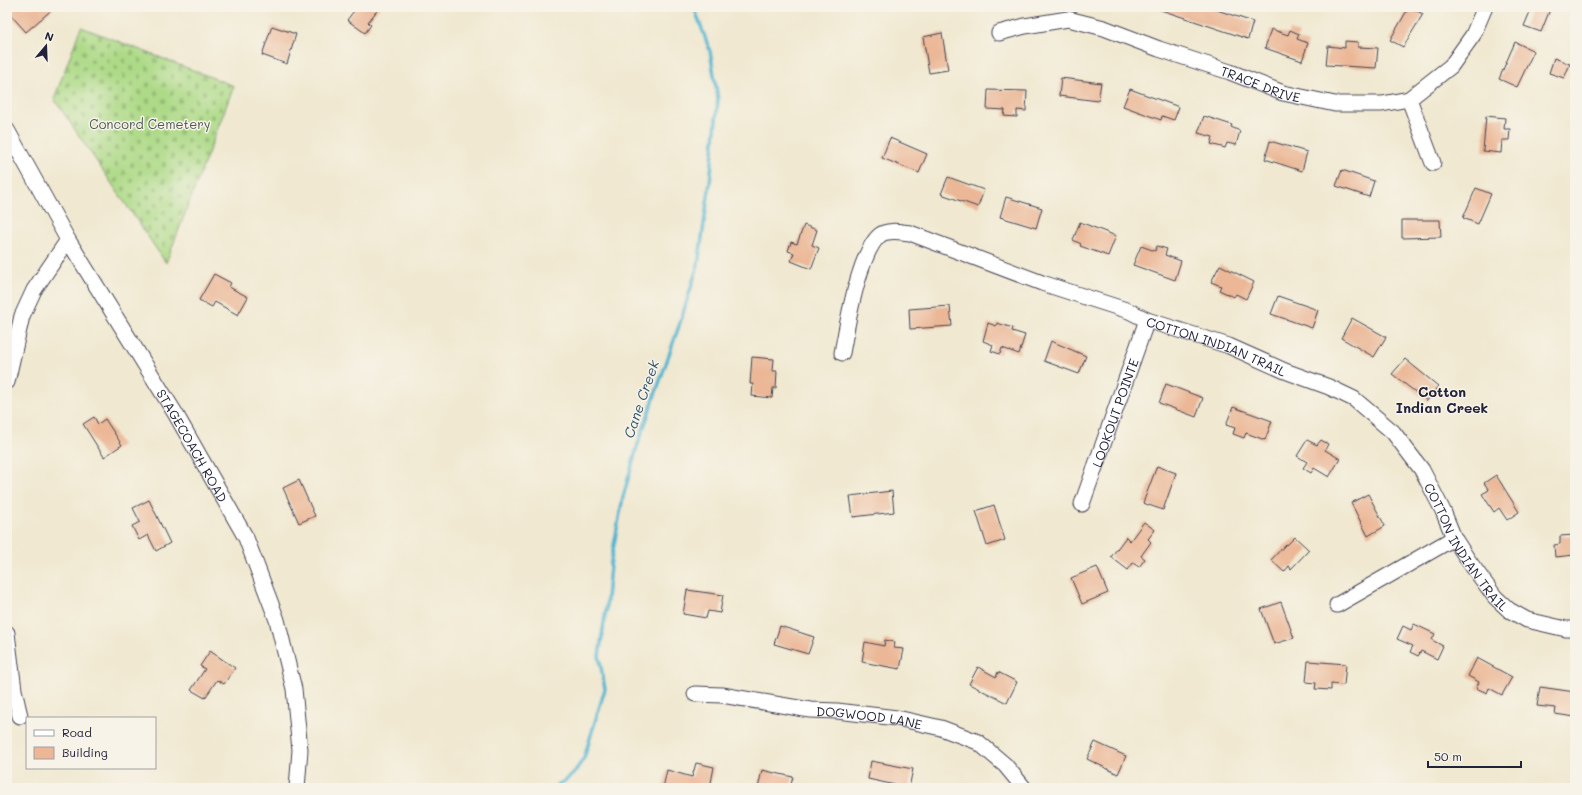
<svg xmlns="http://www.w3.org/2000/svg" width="1582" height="795" font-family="Mali,sans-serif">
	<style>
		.cemetery { fill: url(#cemetery-stones); stroke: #687e61 }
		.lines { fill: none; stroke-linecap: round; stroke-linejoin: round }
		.stream { stroke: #53b5d2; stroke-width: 3.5 }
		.building { fill: #ebb796 }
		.minor-casing { stroke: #414051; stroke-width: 17 }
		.minor { stroke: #fff; stroke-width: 15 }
		.labels { text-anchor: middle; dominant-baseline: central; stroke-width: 3; stroke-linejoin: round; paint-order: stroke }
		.street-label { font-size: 13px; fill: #22223b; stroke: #f7f3e8 }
		.park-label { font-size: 13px; fill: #4c5952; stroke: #f7f3e8 }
		.neighbourhood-label { font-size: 14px; font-weight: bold; fill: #22223b; stroke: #f7f3e8 }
		.water-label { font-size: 14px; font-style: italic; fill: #335570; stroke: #f7f3e8 }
	</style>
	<defs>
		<pattern id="cemetery-stones" width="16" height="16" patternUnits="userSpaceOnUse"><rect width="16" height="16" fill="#adda87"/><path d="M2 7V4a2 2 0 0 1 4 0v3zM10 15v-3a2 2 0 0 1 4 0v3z" fill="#95bb75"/></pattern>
	</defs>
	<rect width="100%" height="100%" fill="#f7f3e8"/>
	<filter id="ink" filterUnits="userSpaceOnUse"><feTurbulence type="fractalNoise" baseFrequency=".025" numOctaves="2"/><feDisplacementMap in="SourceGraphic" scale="8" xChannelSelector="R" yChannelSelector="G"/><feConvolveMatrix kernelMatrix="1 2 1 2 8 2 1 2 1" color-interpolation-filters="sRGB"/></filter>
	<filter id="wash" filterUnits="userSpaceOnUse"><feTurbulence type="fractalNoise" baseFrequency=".012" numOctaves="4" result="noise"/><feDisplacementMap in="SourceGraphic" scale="16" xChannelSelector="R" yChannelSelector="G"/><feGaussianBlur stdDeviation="0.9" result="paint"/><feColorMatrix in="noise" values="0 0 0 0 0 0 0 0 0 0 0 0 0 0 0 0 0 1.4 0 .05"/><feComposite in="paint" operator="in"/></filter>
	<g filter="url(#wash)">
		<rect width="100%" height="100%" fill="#f0e8d0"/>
		<!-- cemetery -->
		<path class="cemetery" d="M81,27L234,86L166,263L54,99Z"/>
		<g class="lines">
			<!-- stream -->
			<path class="stream" d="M555,788L573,774L584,758L605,689L599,656L606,609L610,566L623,497L637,447L680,323L698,265L710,183L718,99L710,51L694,7"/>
		</g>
		<g id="blocks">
			<!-- building -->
			<g class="building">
				<path d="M14,7H55L26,32L8,12Z"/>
				<path d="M357,7H380L368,22L371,25L365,33L347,20Z"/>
				<path d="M1158,7H1208L1253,22L1248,39L1158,9Z"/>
				<path d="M1409,7L1423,14L1403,47L1390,40Z"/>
				<path d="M1532,7H1551L1541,32L1524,26Z"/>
				<path d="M272,26L296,34L287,64L262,55Z"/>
				<path d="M1271,29L1288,35L1290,30L1299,34L1297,39L1308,43L1302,61L1265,48Z"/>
				<path d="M942,33L948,70L929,73L923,37Z"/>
				<path d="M1345,41L1358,42V47L1378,48L1376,68L1326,65L1328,46L1345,48Z"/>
				<path d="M1515,42L1534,51L1517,87L1499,79Z"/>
				<path d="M1554,58L1570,64L1564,78L1549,73Z"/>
				<path d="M1061,78L1101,83L1098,101L1059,96Z"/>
				<path d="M1130,89L1179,107L1174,120L1162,116L1161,120L1123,106Z"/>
				<path d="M988,90L1027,91L1026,111L1017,110V117L1004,116L1005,110L987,109Z"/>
				<path d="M1204,116L1232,125L1231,127L1240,131L1236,145L1227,143L1225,148L1211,144L1213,137L1198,133Z"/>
				<path d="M1486,116L1505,118L1504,129H1510L1509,140H1502L1501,153L1483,151Z"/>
				<path d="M890,138L927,154L919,173L882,158Z"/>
				<path d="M1270,141L1307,152L1302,171L1265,159Z"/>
				<path d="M1342,170L1374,181L1369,197L1336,186Z"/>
				<path d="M948,177L984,190L978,207L941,194Z"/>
				<path d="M1476,188L1491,194L1478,224L1463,218Z"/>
				<path d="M1006,197L1042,208L1036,228L1000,217Z"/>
				<path d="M1402,220H1440L1441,237L1402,238Z"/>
				<path d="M1080,222L1116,236L1108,256L1080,246L1081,244L1073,240Z"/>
				<path d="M804,225L817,230L812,245L819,248L811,269L791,261L794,253L788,251L791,242L797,244Z"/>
				<path d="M1141,246L1155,251L1157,246L1167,249L1165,255L1181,261L1175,280L1133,265Z"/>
				<path d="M1220,265L1254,282L1246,299L1236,294L1234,297L1219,290L1221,286L1211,282Z"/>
				<path d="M214,274L231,283L229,287L248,297L238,315L215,302L212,307L199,300Z"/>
				<path d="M1278,296L1318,310L1312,328L1271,314Z"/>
				<path d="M950,306L952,326L910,329L909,309Z"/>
				<path d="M1352,318L1386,337L1374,357L1341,338Z"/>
				<path d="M988,323L996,326L997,323L1013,328L1012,331L1025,335L1019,354L1002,348L1000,354L991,351L993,345L983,341Z"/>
				<path d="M1051,341L1086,356L1079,374L1044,361Z"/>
				<path d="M752,357L774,359L773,371H777L776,388H773L772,398L752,396L753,384H750Z"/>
				<path d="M1405,359L1438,386L1427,401L1392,374Z"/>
				<path d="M1166,384L1203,398L1196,417L1159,403Z"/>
				<path d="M1233,407L1272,421L1265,440L1246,433L1244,438L1233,434L1235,428L1226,425Z"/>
				<path d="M94,417L98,424L105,419L122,445L104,457L83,424Z"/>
				<path d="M1307,440L1317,445L1321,440L1328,444L1325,450L1340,459L1329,477L1314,468L1311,473L1303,468L1307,462L1297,456Z"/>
				<path d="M1157,466L1176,473L1163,510L1143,503Z"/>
				<path d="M1496,475L1519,512L1507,520L1499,508L1494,512L1482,494L1489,490L1484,483Z"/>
				<path d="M299,480L315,516L299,523L283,488Z"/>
				<path d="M892,491L894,512L853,517L850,496Z"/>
				<path d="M1368,494L1385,526L1368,536L1351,503Z"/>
				<path d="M149,500L170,543L156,551L148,535L139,540L132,526L140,522L133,508Z"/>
				<path d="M994,505L1005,540L987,546L976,511Z"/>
				<path d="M1144,522L1155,530L1148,539L1151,542L1141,556L1145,559L1139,567L1133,563L1128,570L1111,557L1126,537L1130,541Z"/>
				<path d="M1575,535V555L1555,557L1554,545L1560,544V536Z"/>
				<path d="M1295,537L1309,550L1291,569L1289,566L1284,572L1271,560L1286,544L1287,545Z"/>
				<path d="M1097,567L1108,593L1082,604L1071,578Z"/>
				<path d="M687,590L723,595L720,613L708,611L706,618L683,614Z"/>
				<path d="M1281,602L1294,638L1274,644L1261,609Z"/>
				<path d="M1414,624L1435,634L1432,640L1443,646L1437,659L1421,651L1418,656L1410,652L1413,646L1397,639L1403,626L1411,630Z"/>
				<path d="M780,626L814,637L808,654L774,644Z"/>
				<path d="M885,640L895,642L894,648L904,649L900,669L862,662L865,642L884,646Z"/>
				<path d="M210,651L235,668L224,684L217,680L205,698L191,690L205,669L200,666Z"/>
				<path d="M1477,658L1512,677L1502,695L1489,688L1487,693L1476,688L1479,682L1468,676Z"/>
				<path d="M1308,661L1346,664L1344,685L1331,684V690L1315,689L1316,683L1306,682Z"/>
				<path d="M978,667L996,677L998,672L1017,682L1007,703L969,684Z"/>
				<path d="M1540,687L1575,692V717L1555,714L1556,708L1537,706Z"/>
				<path d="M1095,742L1126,756L1118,774L1087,759Z"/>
				<path d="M871,761L913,769L909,788L868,779Z"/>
				<path d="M696,763L714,767L710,788H663L667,770L692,777Z"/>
				<path d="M762,770L793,777L790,788H758Z"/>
			</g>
		</g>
	</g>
	<g filter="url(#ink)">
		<use href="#blocks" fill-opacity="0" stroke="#414051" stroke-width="1"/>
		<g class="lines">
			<!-- minor casing -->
			<g class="minor-casing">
				<g id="minor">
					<path id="s1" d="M999,33L1025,26L1068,19L1104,28L1159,49L1230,72L1283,93L1335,104H1382L1409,99L1451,66L1473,35L1485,7"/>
					<path d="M1409,99L1433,163"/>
					<path id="s2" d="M7,130L68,240L175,413L246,538L277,620L294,689L300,750L297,788"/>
					<path id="s3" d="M842,353C847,326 859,252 880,235C888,229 901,232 910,233L1042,283L1129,311L1147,320L1229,346L1285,371L1329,387L1354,399L1393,432L1422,470L1443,511L1454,538L1468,560L1495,597L1509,610L1527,620L1566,629H1575"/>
					<path d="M7,382L22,316L34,290L68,240"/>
					<path id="s4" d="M1082,504L1147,320"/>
					<path d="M1337,605L1454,538"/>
					<path d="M7,633L14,690L20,716"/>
					<path id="s5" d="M695,694L722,695L810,710L837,711L897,718L941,728L978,742L1005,765L1024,788"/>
				</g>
			</g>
			<!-- minor -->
			<use href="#minor" class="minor"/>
		</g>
	</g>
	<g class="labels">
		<!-- street labels -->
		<g class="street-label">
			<text stroke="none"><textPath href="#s1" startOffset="274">TRACE DRIVE</textPath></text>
			<text stroke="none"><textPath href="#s3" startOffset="483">COTTON INDIAN TRAIL</textPath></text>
			<text stroke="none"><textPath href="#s4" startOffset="97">LOOKOUT POINTE</textPath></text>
			<text stroke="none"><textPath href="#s2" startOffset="366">STAGECOACH ROAD</textPath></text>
			<text stroke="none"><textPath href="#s3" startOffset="819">COTTON INDIAN TRAIL</textPath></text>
			<text stroke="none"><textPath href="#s5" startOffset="176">DOGWOOD LANE</textPath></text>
		</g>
		<!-- park labels -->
		<g class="park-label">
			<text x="150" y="123">Concord Cemetery</text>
		</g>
		<!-- neighbourhood labels -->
		<g class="neighbourhood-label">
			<text x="1442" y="391">Cotton<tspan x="1442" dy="16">Indian Creek</tspan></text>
		</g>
		<!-- water labels -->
		<g class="water-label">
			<text transform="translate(641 399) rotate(-71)">Cane Creek</text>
		</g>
	</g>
	<!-- margin -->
	<rect width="1582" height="795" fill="none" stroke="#f7f3e8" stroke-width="24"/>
	<!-- legend -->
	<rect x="26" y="717" width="130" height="52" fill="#f7f3e8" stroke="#a29fa3"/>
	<rect x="34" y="730" width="20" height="6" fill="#ffffff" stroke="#a29fa3"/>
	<text x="62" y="737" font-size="12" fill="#22223b">Road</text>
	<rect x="34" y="747" width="20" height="12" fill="#ebb796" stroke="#a29fa3"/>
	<text x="62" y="757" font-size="12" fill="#22223b">Building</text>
	<!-- north arrow -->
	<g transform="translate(46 46) rotate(19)" stroke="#f7f3e8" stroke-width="3" paint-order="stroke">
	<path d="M0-3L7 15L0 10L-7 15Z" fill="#22223b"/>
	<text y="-6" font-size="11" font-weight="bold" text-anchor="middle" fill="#22223b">N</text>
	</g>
	<!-- scale -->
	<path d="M1428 761v6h93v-6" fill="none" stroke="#22223b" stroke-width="2"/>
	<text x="1434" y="761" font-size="12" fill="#22223b" stroke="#f7f3e8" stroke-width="3" paint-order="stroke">50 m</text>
</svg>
